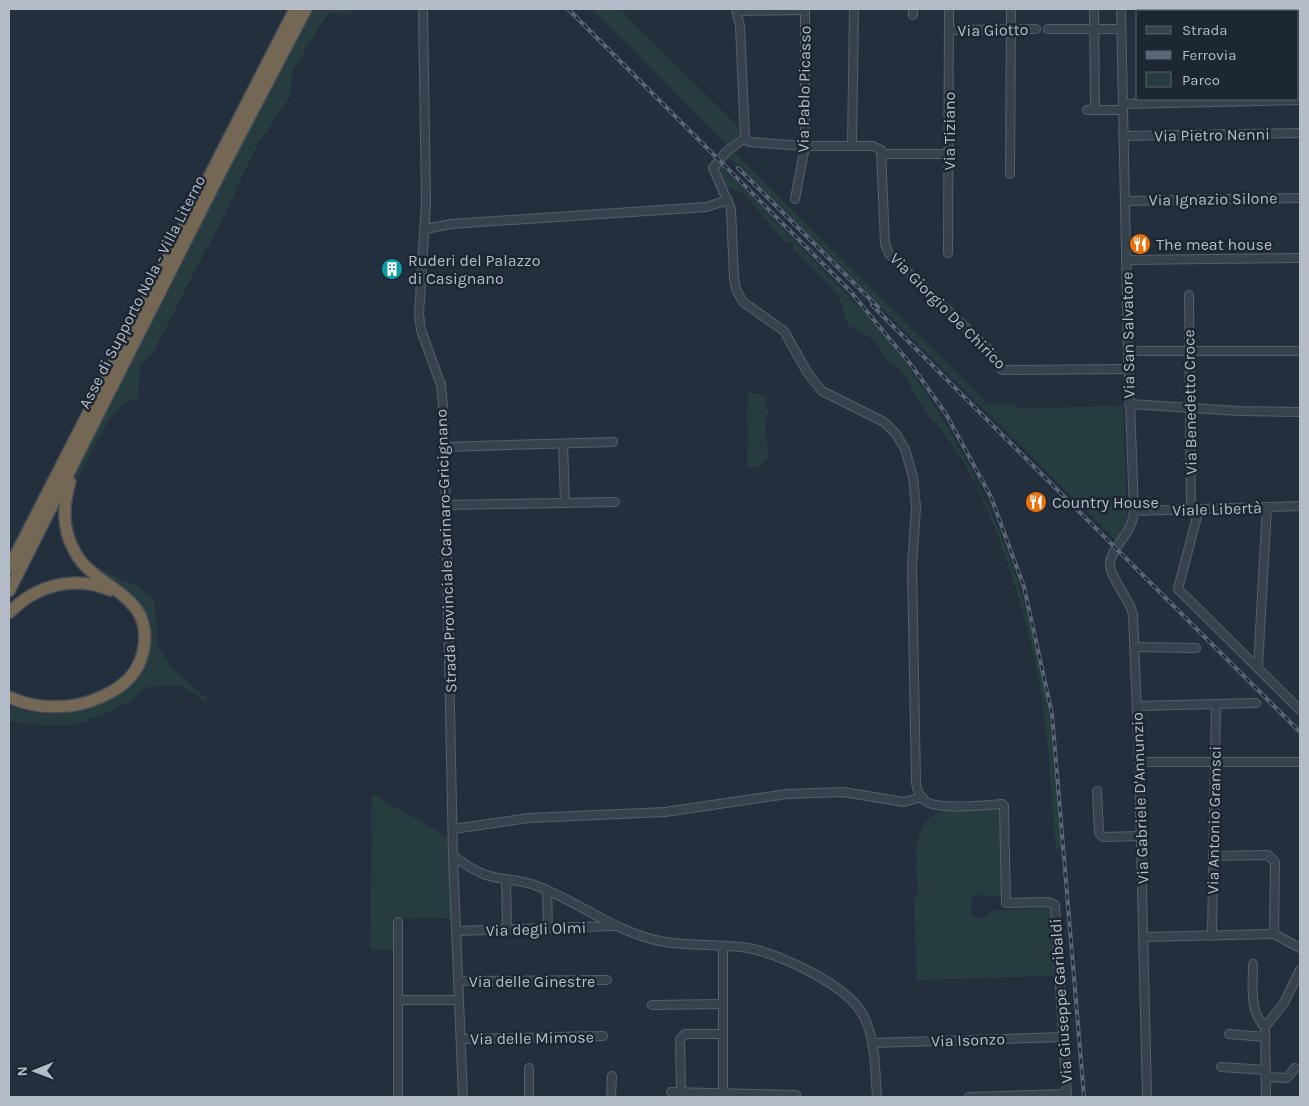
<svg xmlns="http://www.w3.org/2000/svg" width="1309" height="1106" font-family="Karla,sans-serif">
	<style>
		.green { fill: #263c3f }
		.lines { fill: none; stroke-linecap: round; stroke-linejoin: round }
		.minor-casing { stroke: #565f6c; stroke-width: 10 }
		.highway-casing { stroke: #434c59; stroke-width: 14 }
		.minor { stroke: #38414e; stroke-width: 8 }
		.highway { stroke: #746855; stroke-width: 11 }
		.rail-casing { stroke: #5a6575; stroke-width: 4 }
		.rail { stroke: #1d2633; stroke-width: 2; stroke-dasharray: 5.5; stroke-linecap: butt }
		.labels { text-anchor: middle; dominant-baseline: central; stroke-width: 5; stroke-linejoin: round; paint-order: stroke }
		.street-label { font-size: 16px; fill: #b4bcc9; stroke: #1d2633 }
		.poi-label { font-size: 16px; fill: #b4bcc9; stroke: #1d2633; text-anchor: start }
	</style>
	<rect width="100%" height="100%" fill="#242f3e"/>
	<!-- green -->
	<g class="green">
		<path d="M311,9H350L352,14L328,13L292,72L289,98L256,147L225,214L151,356L140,367L138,398L122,405L111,417L91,452L70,496L68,527L73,543L90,563L125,582L137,585L143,592L154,598L158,647L173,668L207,700L205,702L183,687L149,686L131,700L102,715L76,725H36L9,721V706C43,718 80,717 112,699C130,689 145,674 149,653C162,586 92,588 71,542C61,520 68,492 77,471Z"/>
		<path d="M592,9H620L739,127V134L728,146Z"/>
		<path d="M733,151L987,404L1013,403L1020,408L1123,406L1127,520L1118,543L727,155Z"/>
		<path d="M720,164L871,319C961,426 1022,556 1046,694C1054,745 1058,797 1062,848L1056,849C1051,803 1050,758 1044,713C1035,638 1001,526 963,461C950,440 934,422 920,403C908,388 907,366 886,360C877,341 868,334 849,326C843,315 843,304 837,294L792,248L794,245L788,240L785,242L743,193L725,186L717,171Z"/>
		<path d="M748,393H758L765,397L768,413L765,426L769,456C763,465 758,468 747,467Z"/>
		<path d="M372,794L449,838L451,919L395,918L394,950L370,949Z"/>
		<path d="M1001,808L1003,896L972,895L971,913C978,920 985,920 991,911L1052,907L1055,976L917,980L914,896H918C917,865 907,814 951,809C967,807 984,808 1001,808Z"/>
	</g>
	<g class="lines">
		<!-- minor casing -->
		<g class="minor-casing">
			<g id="minor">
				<path d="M423,9L426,203L419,314L421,330L441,385L444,416L453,856L463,1097"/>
				<path d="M736,9L740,26L745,138L727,151L713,168L731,209L734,278L736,289L743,302L784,331L807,372L822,391L884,422L896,434L905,449L913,477L916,507L912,566L916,783C917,789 919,796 924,800C935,811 986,805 1002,804L1004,806L1006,903L1049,902L1055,905L1067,1097"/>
				<path d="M1094,9L1095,110"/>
				<path d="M1121,9L1128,351L1134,511C1133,534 1110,548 1110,564C1110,578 1129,598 1133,614L1139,762L1147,1097"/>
				<path d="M738,11L805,10"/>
				<path d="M913,15V9"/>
				<path d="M1048,29H1121"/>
				<path d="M949,30L1036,29"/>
				<path d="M1123,104L1300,100"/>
				<path d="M1087,110H1123"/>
				<path d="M1123,136L1300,133"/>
				<path d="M745,138L749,142L805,146H873L881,150L885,244L889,254L989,350L1002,370L1129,369"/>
				<path d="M852,146L854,9"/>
				<path d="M881,154H949"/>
				<path d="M1010,174L1011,9"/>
				<path d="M795,199L805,146V9"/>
				<path d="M1125,201L1300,198"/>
				<path d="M425,229L451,224L706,207L728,200"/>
				<path d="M948,253L949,9"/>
				<path d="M1126,260L1300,258"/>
				<path d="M1189,295L1191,510"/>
				<path d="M1128,351H1300"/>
				<path d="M1129,404L1239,411L1300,412"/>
				<path d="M563,444L565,503"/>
				<path d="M444,447L613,442"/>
				<path d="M446,505L615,502"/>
				<path d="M1199,509L1178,589L1300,710"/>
				<path d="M1134,511L1300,506"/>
				<path d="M1134,647L1196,648"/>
				<path d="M1258,666L1267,507"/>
				<path d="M1137,706L1256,703"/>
				<path d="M1139,762H1300"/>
				<path d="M1097,791L1099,833L1103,837L1141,836"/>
				<path d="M453,829L529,818L665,812L787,794L843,792L904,802L922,797"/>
				<path d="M453,856C463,863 474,871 486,875C501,880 519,879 534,885C579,901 617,934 665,942C692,946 721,944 748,948C781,954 852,987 865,1019C876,1043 875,1072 877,1097"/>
				<path d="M1213,856L1268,855L1275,862L1274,934"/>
				<path d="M506,879L507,929"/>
				<path d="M547,890L548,928"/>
				<path d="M398,922V1097"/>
				<path d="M456,931L614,926"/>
				<path d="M1212,936L1216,704"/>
				<path d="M1144,937L1274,934L1300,948"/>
				<path d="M1253,964C1253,985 1249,1012 1265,1027"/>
				<path d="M458,981L607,980"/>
				<path d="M398,1000H459"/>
				<path d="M652,1005L723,1004"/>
				<path d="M1265,1027L1266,1097"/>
				<path d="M1265,1027L1284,1003L1300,970"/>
				<path d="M1229,1034L1265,1037"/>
				<path d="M461,1039L603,1036"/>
				<path d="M872,1043L1064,1037"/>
				<path d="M1221,1067L1266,1070"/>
				<path d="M529,1068V1097"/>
				<path d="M1266,1077L1287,1078L1295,1068"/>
				<path d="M671,1092L796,1095"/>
				<path d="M681,1092L680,1039L685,1034H723"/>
				<path d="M611,1097L612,1076"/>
				<path d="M723,1097V946"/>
				<path d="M969,1097L1067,1094"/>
			</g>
		</g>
		<!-- highway casing -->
		<g class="highway-casing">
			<g id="highway">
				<path d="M9,568L295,9"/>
				<path d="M9,591L220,173L306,9"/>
				<path d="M9,613C36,585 74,575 110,590"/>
				<path d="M9,697C36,710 74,710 101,697C122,688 138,675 143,652C156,593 96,591 75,552C62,530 63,505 70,482"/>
			</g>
		</g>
		<!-- minor -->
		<use href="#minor" class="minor"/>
		<!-- highway -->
		<use href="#highway" class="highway"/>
		<!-- rail casing -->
		<g class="rail-casing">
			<g id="rail">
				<path d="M568,9L850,291L912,366L946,414L991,497L1024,587L1052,714L1084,1097"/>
				<path d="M738,168L878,307"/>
				<path d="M872,305L1300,732"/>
			</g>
		</g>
		<!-- rail -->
		<use href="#rail" class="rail"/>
	</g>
	<!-- icons -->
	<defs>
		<g id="restaurant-disc" transform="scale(1.125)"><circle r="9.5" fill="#e8710a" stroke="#1d2633"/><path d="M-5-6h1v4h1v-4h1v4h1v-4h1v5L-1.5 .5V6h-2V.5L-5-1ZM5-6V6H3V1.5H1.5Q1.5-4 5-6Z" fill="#fff"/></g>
		<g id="building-disc" transform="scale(1.125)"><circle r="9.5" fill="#0f9aa8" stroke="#1d2633"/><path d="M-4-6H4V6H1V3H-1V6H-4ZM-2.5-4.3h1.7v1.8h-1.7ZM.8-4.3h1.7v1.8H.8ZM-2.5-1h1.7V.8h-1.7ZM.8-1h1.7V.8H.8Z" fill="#fff"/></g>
	</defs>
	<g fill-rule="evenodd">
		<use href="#restaurant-disc" x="1140" y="244"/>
		<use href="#building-disc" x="392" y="269"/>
		<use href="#restaurant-disc" x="1036" y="502"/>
	</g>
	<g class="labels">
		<!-- street labels -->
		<g class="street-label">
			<text transform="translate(993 30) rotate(-1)">Via Giotto</text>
			<text transform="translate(804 89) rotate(-89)">Via Pablo Picasso</text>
			<text transform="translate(949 131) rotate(-90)">Via Tiziano</text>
			<text transform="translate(1212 135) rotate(-1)">Via Pietro Nenni</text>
			<text transform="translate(1213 199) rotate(-1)">Via Ignazio Silone</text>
			<text transform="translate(142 292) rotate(-63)">Asse di Supporto Nola - Villa Literno</text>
			<text transform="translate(948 311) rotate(45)">Via Giorgio De Chirico</text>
			<text transform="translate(1128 335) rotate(-91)">Via San Salvatore</text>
			<text transform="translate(1190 402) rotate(-91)">Via Benedetto Croce</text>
			<text transform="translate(1217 509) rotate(-2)">Viale Libertà</text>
			<text transform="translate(446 551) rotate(-92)">Strada Provinciale Carinaro-Gricignano</text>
			<text transform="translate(1140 798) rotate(-92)">Via Gabriele D'Annunzio</text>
			<text transform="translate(1214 820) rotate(-89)">Via Antonio Gramsci</text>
			<text transform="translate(536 929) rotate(-2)">Via degli Olmi</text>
			<text x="532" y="981">Via delle Ginestre</text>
			<text transform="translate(1061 1001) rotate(-94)">Via Giuseppe Garibaldi</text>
			<text transform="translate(532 1038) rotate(-1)">Via delle Mimose</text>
			<text transform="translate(968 1040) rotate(-2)">Via Isonzo</text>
		</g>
		<!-- poi labels -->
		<g class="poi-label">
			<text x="1156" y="244">The meat house</text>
			<text x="408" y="260">Ruderi del Palazzo<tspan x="408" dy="18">di Casignano</tspan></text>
			<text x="1052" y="502">Country House</text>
		</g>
	</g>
	<!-- border -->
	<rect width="1309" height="1106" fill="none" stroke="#b4bcc9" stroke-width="20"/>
	<!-- legend -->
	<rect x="1136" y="10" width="162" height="90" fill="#1d2633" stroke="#59626f"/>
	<rect x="1146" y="26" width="25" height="8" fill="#38414e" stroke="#59626f"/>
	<text x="1182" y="35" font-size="15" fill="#b4bcc9">Strada</text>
	<rect x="1146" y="51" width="25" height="8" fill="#5a6575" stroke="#59626f"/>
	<text x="1182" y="60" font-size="15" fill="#b4bcc9">Ferrovia</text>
	<rect x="1146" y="72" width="25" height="15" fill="#263c3f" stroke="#59626f"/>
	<text x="1182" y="85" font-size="15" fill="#b4bcc9">Parco</text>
	<!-- north arrow -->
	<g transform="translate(35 1071) rotate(269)" stroke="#1d2633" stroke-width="4" paint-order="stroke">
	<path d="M0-4L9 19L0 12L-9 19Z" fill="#b4bcc9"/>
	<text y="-8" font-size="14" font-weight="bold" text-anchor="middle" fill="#b4bcc9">N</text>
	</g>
</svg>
